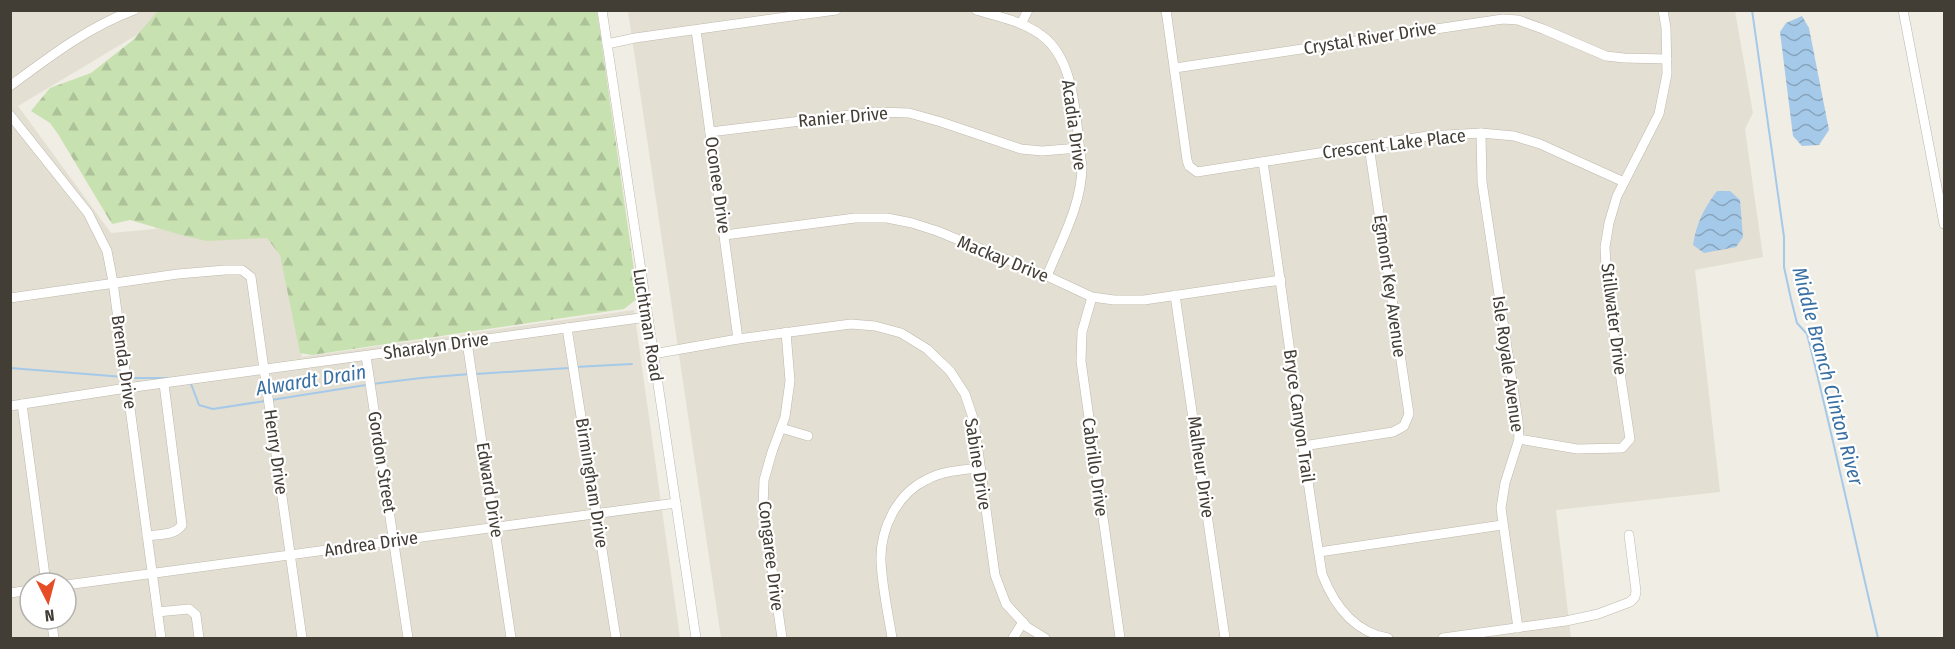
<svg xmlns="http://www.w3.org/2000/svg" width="1955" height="649" font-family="'Fira Sans Condensed',sans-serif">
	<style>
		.residential { fill: #e4dfd3; fill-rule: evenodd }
		.forest { fill: url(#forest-firs) }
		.water { fill: url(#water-waves) }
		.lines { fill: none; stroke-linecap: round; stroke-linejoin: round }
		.stream { stroke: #a5c9e8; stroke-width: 2 }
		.minor-casing { stroke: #beb8ab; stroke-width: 10 }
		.minor { stroke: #fff; stroke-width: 9 }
		.labels { text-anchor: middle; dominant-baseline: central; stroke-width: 4.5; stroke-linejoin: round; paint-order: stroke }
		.street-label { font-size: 18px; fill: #423d35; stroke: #fff }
		.water-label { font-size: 20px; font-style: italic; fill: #3970a3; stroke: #fff }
	</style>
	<defs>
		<pattern id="forest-firs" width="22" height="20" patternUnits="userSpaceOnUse" patternTransform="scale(1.5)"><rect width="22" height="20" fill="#c8e1b0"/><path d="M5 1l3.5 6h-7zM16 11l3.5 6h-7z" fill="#adc298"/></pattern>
		<pattern id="water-waves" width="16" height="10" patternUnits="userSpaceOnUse" patternTransform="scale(1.5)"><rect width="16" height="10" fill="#a5c9e8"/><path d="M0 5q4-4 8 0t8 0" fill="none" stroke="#88a4bd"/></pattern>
	</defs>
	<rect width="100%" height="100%" fill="#f0ede4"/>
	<!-- residential -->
	<g class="residential">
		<path d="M10,11H272L145,30L18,106L111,233L175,227L277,209L302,357L634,310L680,638H11ZM30,583H66V619H30Z"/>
		<path d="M628,11H1735L1753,113L1745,129L1763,257L1695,270L1720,492L1556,510L1571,638H721Z"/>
	</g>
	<!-- forest -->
	<path class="forest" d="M169,11H597L638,298L624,309L312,355L300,353L280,255L267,238L207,241L185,236L130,220L112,224L58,134L50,123L31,111L50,88L91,73L133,40L157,12Z"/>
	<!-- water -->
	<g class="water">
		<path d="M1802,16L1809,28L1829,130L1819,145L1802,146L1793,136L1780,32L1786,23Z"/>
		<path d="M1717,191H1730L1740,200L1743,237L1736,247L1704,253L1693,245C1696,224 1704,208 1717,191Z"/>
	</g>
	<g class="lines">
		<!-- stream -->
		<g class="stream">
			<path d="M1752,10L1784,237V267L1791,299L1797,323L1807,334C1833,435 1854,537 1878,638"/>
			<path d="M575,367L632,364"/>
			<path d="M10,368L124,377"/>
			<path d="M476,374L569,368"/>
			<path d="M130,378H169"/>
			<path d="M191,384L199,405L213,409L265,401"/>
			<path d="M372,384L421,378L470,374"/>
			<path d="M271,400L366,385"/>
		</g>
		<!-- minor casing -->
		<g class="minor-casing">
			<g id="minor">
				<path d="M602,10L696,638"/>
				<path d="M976,10C999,17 1022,21 1041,35C1078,61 1075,126 1082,166C1082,204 1061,241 1047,276"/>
				<path d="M1166,10L1187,160L1189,166L1197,172L1428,136L1481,133L1514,136L1540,144L1624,182"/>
				<path d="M1903,10L1944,224"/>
				<path d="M1021,24L1028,10"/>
				<path d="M696,30L738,339"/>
				<path d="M607,44L635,38L836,10"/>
				<path d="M1175,68L1503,19L1518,20L1543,29L1606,56L1624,58L1667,59"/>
				<path d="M10,86C49,57 88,27 134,10"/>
				<path d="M10,115L88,213L107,251L113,282L161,638"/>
				<path d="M710,132L875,112L909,113L941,122L1021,149L1042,151L1079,148"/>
				<path d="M1481,133L1482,182L1518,421L1519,439L1505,483L1501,508L1518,628"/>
				<path d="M1263,162C1284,299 1300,437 1322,574C1334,605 1354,632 1388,638"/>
				<path d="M725,235L855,218H887L912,223L937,231L1047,276L1092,297L1114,300H1144L1281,280"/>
				<path d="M1175,295L1225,638"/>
				<path d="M1092,297L1082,332L1081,361L1120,638"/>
				<path d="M10,298L178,274L225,270H242L251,277L302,638"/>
				<path d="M567,328L616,638"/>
				<path d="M467,342L511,638"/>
				<path d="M653,354L738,339L851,324L875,326L901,333L927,349L950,371L965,394L974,421L995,575L1006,604L1027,627L1045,638"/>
				<path d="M366,356L408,638"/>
				<path d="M22,404L46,583"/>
				<path d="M10,406L127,388L647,317"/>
				<path d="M781,428L808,436"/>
				<path d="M1519,439L1577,449L1622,448L1630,439L1607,286L1605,247L1609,223L1617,196L1659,114L1667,74L1666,28L1663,10"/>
				<path d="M1303,446L1393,432L1404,426L1409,414L1369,146"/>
				<path d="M147,536C159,534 174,536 182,525L164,384"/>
				<path d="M1319,552L1502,525"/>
				<path d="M66,585L676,503"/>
				<path d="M10,593L30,590"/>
				<path d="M157,612L189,609L196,615L199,638"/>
				<path d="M51,619L54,638"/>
				<path d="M782,638L763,507L764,480L772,452L785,417L790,381L786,332"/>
				<path d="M892,638C888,613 882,586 881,561C880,529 897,494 926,480C942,471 961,470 980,468"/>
				<path d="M1013,638L1023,622"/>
				<path d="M1443,638L1566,621L1598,614L1630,602L1635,597L1636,591L1629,535"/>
			</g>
		</g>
		<!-- minor -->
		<use href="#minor" class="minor"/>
	</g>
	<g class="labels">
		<!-- street labels -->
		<g class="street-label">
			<text transform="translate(1370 38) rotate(-9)">Crystal River Drive</text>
			<text transform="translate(843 117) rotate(-5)">Ranier Drive</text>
			<text transform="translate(1074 125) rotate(82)">Acadia Drive</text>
			<text transform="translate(1394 144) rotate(-7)">Crescent Lake Place</text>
			<text transform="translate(718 185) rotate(82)">Oconee Drive</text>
			<text transform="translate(1003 259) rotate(22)">Mackay Drive</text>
			<text transform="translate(1390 286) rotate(82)">Egmont Key Avenue</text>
			<text transform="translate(1614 319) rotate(83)">Stillwater Drive</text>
			<text transform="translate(648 325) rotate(81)">Luchtman Road</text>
			<text transform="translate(436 346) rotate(-8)">Sharalyn Drive</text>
			<text transform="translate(124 362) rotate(82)">Brenda Drive</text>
			<text transform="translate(1508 364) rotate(82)">Isle Royale Avenue</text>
			<text transform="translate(1299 416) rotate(82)">Bryce Canyon Trail</text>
			<text transform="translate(276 452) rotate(82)">Henry Drive</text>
			<text transform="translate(382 462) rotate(81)">Gordon Street</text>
			<text transform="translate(978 464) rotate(81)">Sabine Drive</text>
			<text transform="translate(1095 467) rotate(82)">Cabrillo Drive</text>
			<text transform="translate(1201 467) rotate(82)">Malheur Drive</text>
			<text transform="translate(592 483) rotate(81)">Birmingham Drive</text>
			<text transform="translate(490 490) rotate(81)">Edward Drive</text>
			<text transform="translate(371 544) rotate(-8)">Andrea Drive</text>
			<text transform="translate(771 556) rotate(83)">Congaree Drive</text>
		</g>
		<!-- water labels -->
		<g class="water-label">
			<text transform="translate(1828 376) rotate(75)">Middle Branch Clinton River</text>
			<text transform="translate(311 380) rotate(-9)">Alwardt Drain</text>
		</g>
	</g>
	<!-- border -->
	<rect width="1955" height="649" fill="none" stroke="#423d35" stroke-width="24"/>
	<!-- north arrow -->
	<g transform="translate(48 601) rotate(174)"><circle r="28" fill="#ffffff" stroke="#b3b1ae" stroke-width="1.5"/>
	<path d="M0-4.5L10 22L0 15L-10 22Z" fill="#e64d26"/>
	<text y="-9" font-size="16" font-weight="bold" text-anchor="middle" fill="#423d35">N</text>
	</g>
</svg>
